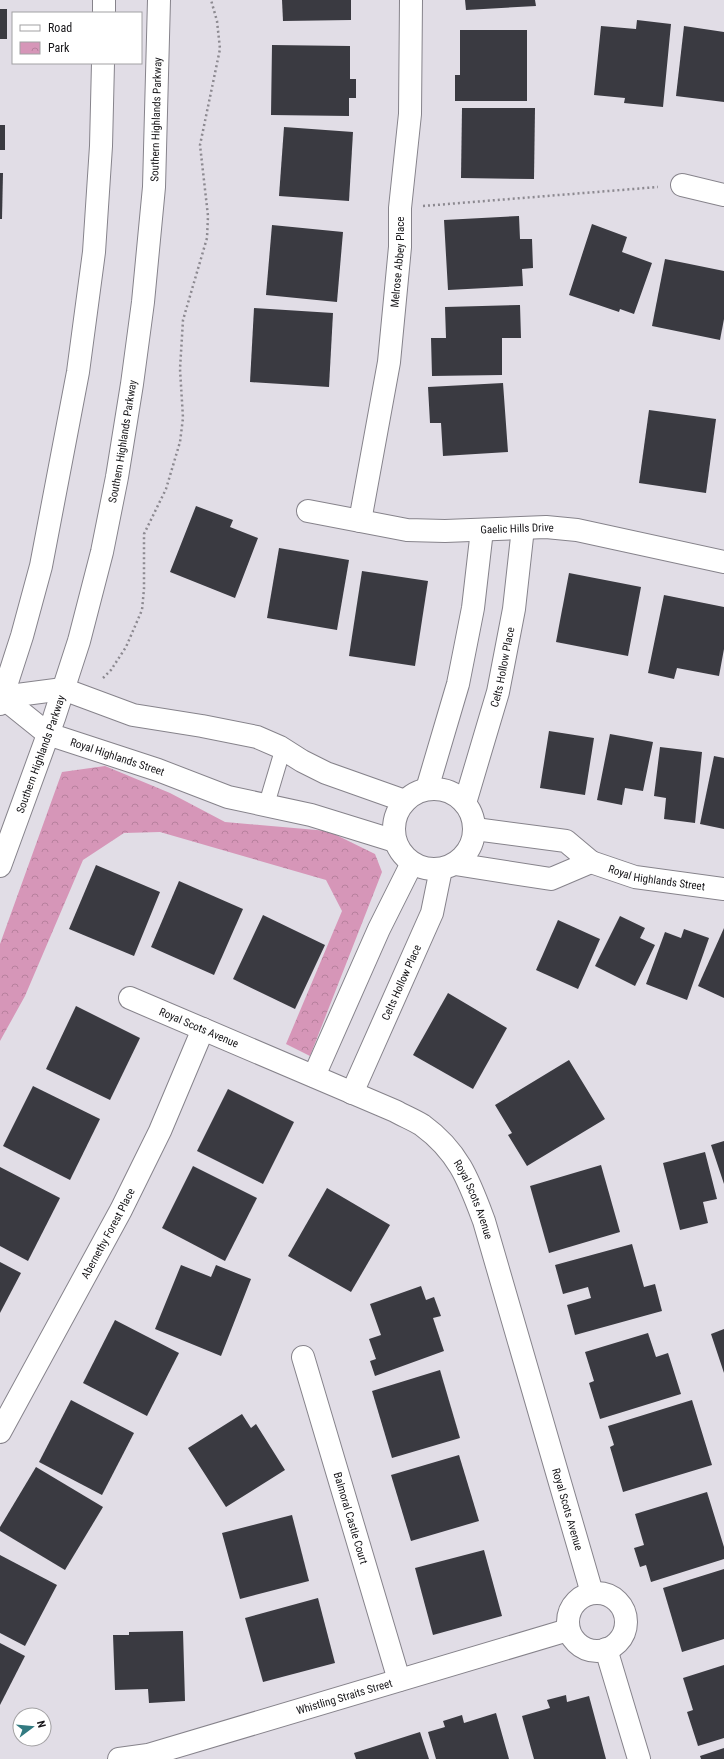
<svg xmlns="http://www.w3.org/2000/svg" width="724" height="1759" font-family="'Roboto Condensed',sans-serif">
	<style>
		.park { fill: url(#park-crowns) }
		.building { fill: #3a3a41 }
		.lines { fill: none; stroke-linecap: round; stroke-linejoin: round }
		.service-casing { stroke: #86838b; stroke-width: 17 }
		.minor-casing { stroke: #86838b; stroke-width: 24 }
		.primary-casing { stroke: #86838b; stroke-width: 24 }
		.path { stroke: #8c8990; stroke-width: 2.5; stroke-dasharray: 2 3; stroke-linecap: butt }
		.service { stroke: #fff; stroke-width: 15 }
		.minor { stroke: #fff; stroke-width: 22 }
		.primary { stroke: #fff; stroke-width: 22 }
		.labels { text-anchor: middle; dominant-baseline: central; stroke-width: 4; stroke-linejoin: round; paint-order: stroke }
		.street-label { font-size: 11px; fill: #161518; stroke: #fff }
	</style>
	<defs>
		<pattern id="park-crowns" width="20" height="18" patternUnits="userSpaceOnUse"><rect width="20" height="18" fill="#d696b8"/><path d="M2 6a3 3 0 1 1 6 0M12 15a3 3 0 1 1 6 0" fill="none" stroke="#b7809d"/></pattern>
	</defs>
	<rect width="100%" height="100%" fill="#e1dde6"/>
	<!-- park -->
	<path class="park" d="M105,766L170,793L225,822L328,831L375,854L382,872L310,1056L286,1044L342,911L326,880L160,832L124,833L83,860L25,996L0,1041V944L62,772Z"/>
	<!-- building -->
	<g class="building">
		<path d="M282,0H351V20L283,21Z"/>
		<path d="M465,0H535L536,6L466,10Z"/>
		<rect x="0" y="9" width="7" height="30"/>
		<path d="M637,20L671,24L663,107L624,103L625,98L594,95L601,26L636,29Z"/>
		<path d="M684,26L724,32V102L676,96Z"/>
		<path d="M460,30H527V101H455V75H460Z"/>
		<path d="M272,45L350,46V79H356V98H349V116L271,115Z"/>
		<path d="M462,108H535L534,179L461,178Z"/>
		<rect x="0" y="125" width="5" height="25"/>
		<path d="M284,127L353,132L349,201L279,196Z"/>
		<path d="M0,173H3L2,219H0Z"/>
		<path d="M519,216L520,239H532L533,268L522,269L523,286L448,290L444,220Z"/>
		<path d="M592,224L627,237L622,252L652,263L634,314L620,309L619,312L569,295Z"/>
		<path d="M272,225L343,232L337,302L266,295Z"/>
		<path d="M665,259L724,271V319L720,340L652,326Z"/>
		<path d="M520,305L521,338H502V375L432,376L431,338H446L445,307Z"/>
		<path d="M254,308L333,313L329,387L250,382Z"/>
		<path d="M503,383L508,452L443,456L441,423H430L428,387Z"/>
		<path d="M649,410L716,419L706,493L639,483Z"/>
		<path d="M196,506L233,520L230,527L258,538L235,598L170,572Z"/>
		<path d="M279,548L349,560L337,630L267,618Z"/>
		<path d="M362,571L428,581L415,666L349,656Z"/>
		<path d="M569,573L641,587L628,656L556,642Z"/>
		<path d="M664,595L724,607V649L719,676L677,668L674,679L648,673Z"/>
		<path d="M549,731L594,738L585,795L540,788Z"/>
		<path d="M610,734L653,742L643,791L625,788L622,805L597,800Z"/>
		<path d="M660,747L702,752L695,823L664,819L666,798L654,796Z"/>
		<path d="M714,756L724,758V829L700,824Z"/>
		<path d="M96,865L160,892L134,956L69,929Z"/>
		<path d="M179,881L243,909L214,975L151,947Z"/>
		<path d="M263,915L325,945L295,1009L233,979Z"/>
		<path d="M620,916L645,928L640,938L655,945L635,986L595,966Z"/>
		<path d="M558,920L600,939L578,989L536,970Z"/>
		<path d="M724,928V998L698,986Z"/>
		<path d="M684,929L709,938L687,1000L646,984L665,932L681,938Z"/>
		<path d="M448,993L507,1028L473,1089L413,1055Z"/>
		<path d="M76,1006L140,1038L110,1100L46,1069Z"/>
		<path d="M569,1060L605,1119L527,1166L508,1135L512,1133L495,1105Z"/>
		<path d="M33,1086L100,1119L70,1180L3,1146Z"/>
		<path d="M228,1089L294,1122L263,1184L197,1151Z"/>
		<path d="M724,1141V1184L711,1145Z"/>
		<path d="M705,1152L717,1199L703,1202L708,1223L680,1230L663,1163Z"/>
		<path d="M601,1165L620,1232L549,1253L530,1186Z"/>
		<path d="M193,1166L257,1198L225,1261L162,1228Z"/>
		<path d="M0,1167L60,1198L28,1261L0,1246Z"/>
		<path d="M327,1188L390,1225L351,1292L288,1256Z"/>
		<path d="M632,1244L644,1287L655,1284L662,1311L575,1335L567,1305L591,1298L588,1287L563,1294L555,1265Z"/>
		<path d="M0,1262L21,1273L0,1313Z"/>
		<path d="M181,1265L211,1277L216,1265L251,1279L221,1356L155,1329Z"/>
		<path d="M421,1286L426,1300L434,1297L441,1316L433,1318L444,1351L375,1376L370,1361L376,1359L369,1339L381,1335L370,1304Z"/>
		<path d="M115,1320L179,1353L147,1416L83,1383Z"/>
		<path d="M724,1329V1373L711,1334Z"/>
		<path d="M648,1333L656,1357L668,1353L681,1394L600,1419L589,1383L594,1381L585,1352Z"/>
		<path d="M440,1370L460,1438L392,1458L372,1391Z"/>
		<path d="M71,1400L134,1433L102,1495L39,1462Z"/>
		<path d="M692,1400L712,1465L623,1492L610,1447L614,1445L608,1426Z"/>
		<path d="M242,1414L251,1428L256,1424L285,1470L226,1507L188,1448Z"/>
		<path d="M459,1455L479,1521L411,1541L391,1475Z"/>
		<path d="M36,1467L103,1507L65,1570L0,1531V1527Z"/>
		<path d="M707,1492L724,1547V1559L651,1582L646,1565L640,1567L634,1548L644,1545L635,1514Z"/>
		<path d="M292,1515L309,1581L240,1599L222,1533Z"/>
		<path d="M484,1550L502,1616L433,1635L415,1568Z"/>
		<path d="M0,1555L57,1585L25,1646L0,1633Z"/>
		<path d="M724,1569V1639L682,1652L663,1588Z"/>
		<path d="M318,1598L335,1663L263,1682L245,1618Z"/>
		<path d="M183,1631L185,1701L149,1703L148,1689L115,1690L113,1635H129V1632Z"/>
		<path d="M0,1643L25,1656L0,1705Z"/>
		<path d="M724,1665V1738L698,1746L687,1712L693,1710L683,1678Z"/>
		<path d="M566,1695L567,1702L589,1696L606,1759H534L522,1716L550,1708L547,1700Z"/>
		<path d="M496,1713L509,1759H436L428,1732L445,1727L443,1721L462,1715L464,1723Z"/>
		<path d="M420,1732L429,1759H356L354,1753Z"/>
		<path d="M724,1748V1759H701L700,1756Z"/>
	</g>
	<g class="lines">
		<!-- service casing -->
		<g class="service-casing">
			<path id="service" d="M266,806L283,749"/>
		</g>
		<!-- minor casing -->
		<g class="minor-casing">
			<g id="minor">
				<path d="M682,185L724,195"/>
				<path id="s1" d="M308,511L407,530L445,531L546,527L577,530L724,562"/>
				<path id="s2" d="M360,521L389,362L400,247V208L410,114L411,0"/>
				<path d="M2,697L63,689L133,715L202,726L257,737L280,747L302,761L326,773L405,801"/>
				<path id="s3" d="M2,697L48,734L158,770L228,797L311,815L395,841"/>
				<circle cx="434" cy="829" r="40"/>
				<path d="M427,789L458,684L473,608L482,530"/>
				<path id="s4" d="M465,803L498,692L514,609L523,528"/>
				<path id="s5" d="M591,862L635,877L724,889"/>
				<path d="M455,864L551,879L591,862L566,841L475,829"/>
				<path id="s6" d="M130,998L395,1111C404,1116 414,1120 422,1125C459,1152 469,1181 484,1221L592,1593"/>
				<path d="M314,1076L379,929L412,863"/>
				<path id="s7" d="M352,1093L432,913L441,869"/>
				<path id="s8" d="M303,1357L399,1680"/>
				<path id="s9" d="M0,1432L121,1210L160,1131L203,1029"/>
				<circle cx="597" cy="1622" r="29"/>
				<path d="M606,1649L639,1759"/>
				<path id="s10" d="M119,1759L148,1755L568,1630"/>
			</g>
		</g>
		<!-- primary casing -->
		<g class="primary-casing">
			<g id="primary">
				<path d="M104,0V13"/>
				<path d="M0,704L22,636L41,566L78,372L94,252L101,146L103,63"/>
				<path id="s11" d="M0,866L54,718L79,641L102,552L117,477L132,384L143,302L154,187L159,0"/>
			</g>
		</g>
		<!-- path -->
		<g class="path">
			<path d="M423,206L658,187"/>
			<path d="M103,678L111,670L126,647L142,610L144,589V534L166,489L180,442L183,418L180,369L183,320L207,238L208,216L200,145L220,49L217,21L211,0"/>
		</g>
		<!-- service -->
		<use href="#service" class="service"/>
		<!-- minor -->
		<use href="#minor" class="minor"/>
		<!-- primary -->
		<use href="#primary" class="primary"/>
	</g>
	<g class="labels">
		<!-- street labels -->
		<g class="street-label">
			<text stroke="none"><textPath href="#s11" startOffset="767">Southern Highlands Parkway</textPath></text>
			<text stroke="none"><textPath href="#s2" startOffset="262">Melrose Abbey Place</textPath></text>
			<text stroke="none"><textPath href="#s11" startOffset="443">Southern Highlands Parkway</textPath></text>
			<text stroke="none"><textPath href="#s1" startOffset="211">Gaelic Hills Drive</textPath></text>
			<text stroke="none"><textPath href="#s4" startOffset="141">Celts Hollow Place</textPath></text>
			<text stroke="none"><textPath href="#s11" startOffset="119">Southern Highlands Parkway</textPath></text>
			<text stroke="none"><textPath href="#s3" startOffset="132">Royal Highlands Street</textPath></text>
			<text stroke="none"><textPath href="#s5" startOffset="68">Royal Highlands Street</textPath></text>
			<text stroke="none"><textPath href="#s7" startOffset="121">Celts Hollow Place</textPath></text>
			<text stroke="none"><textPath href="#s6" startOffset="75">Royal Scots Avenue</textPath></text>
			<text stroke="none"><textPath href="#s6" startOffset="411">Royal Scots Avenue</textPath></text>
			<text stroke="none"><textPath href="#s9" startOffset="226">Abernethy Forest Place</textPath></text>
			<text stroke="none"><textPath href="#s6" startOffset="735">Royal Scots Avenue</textPath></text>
			<text stroke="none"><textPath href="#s8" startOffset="168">Balmoral Castle Court</textPath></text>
			<text stroke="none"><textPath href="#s10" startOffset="234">Whistling Straits Street</textPath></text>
		</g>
	</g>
	<!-- legend -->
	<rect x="12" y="12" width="130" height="52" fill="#ffffff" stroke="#a2a1a3"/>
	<rect x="20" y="25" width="20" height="6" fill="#ffffff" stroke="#a2a1a3"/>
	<text x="48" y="32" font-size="12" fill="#161518">Road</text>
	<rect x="20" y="42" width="20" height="12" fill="url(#park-crowns)" stroke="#a2a1a3"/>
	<text x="48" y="52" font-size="12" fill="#161518">Park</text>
	<!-- north arrow -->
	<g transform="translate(32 1727) rotate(74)"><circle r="19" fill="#ffffff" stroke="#a2a1a3"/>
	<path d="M0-3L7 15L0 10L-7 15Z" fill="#327a81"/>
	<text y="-6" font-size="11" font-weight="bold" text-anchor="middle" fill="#161518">N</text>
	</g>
</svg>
